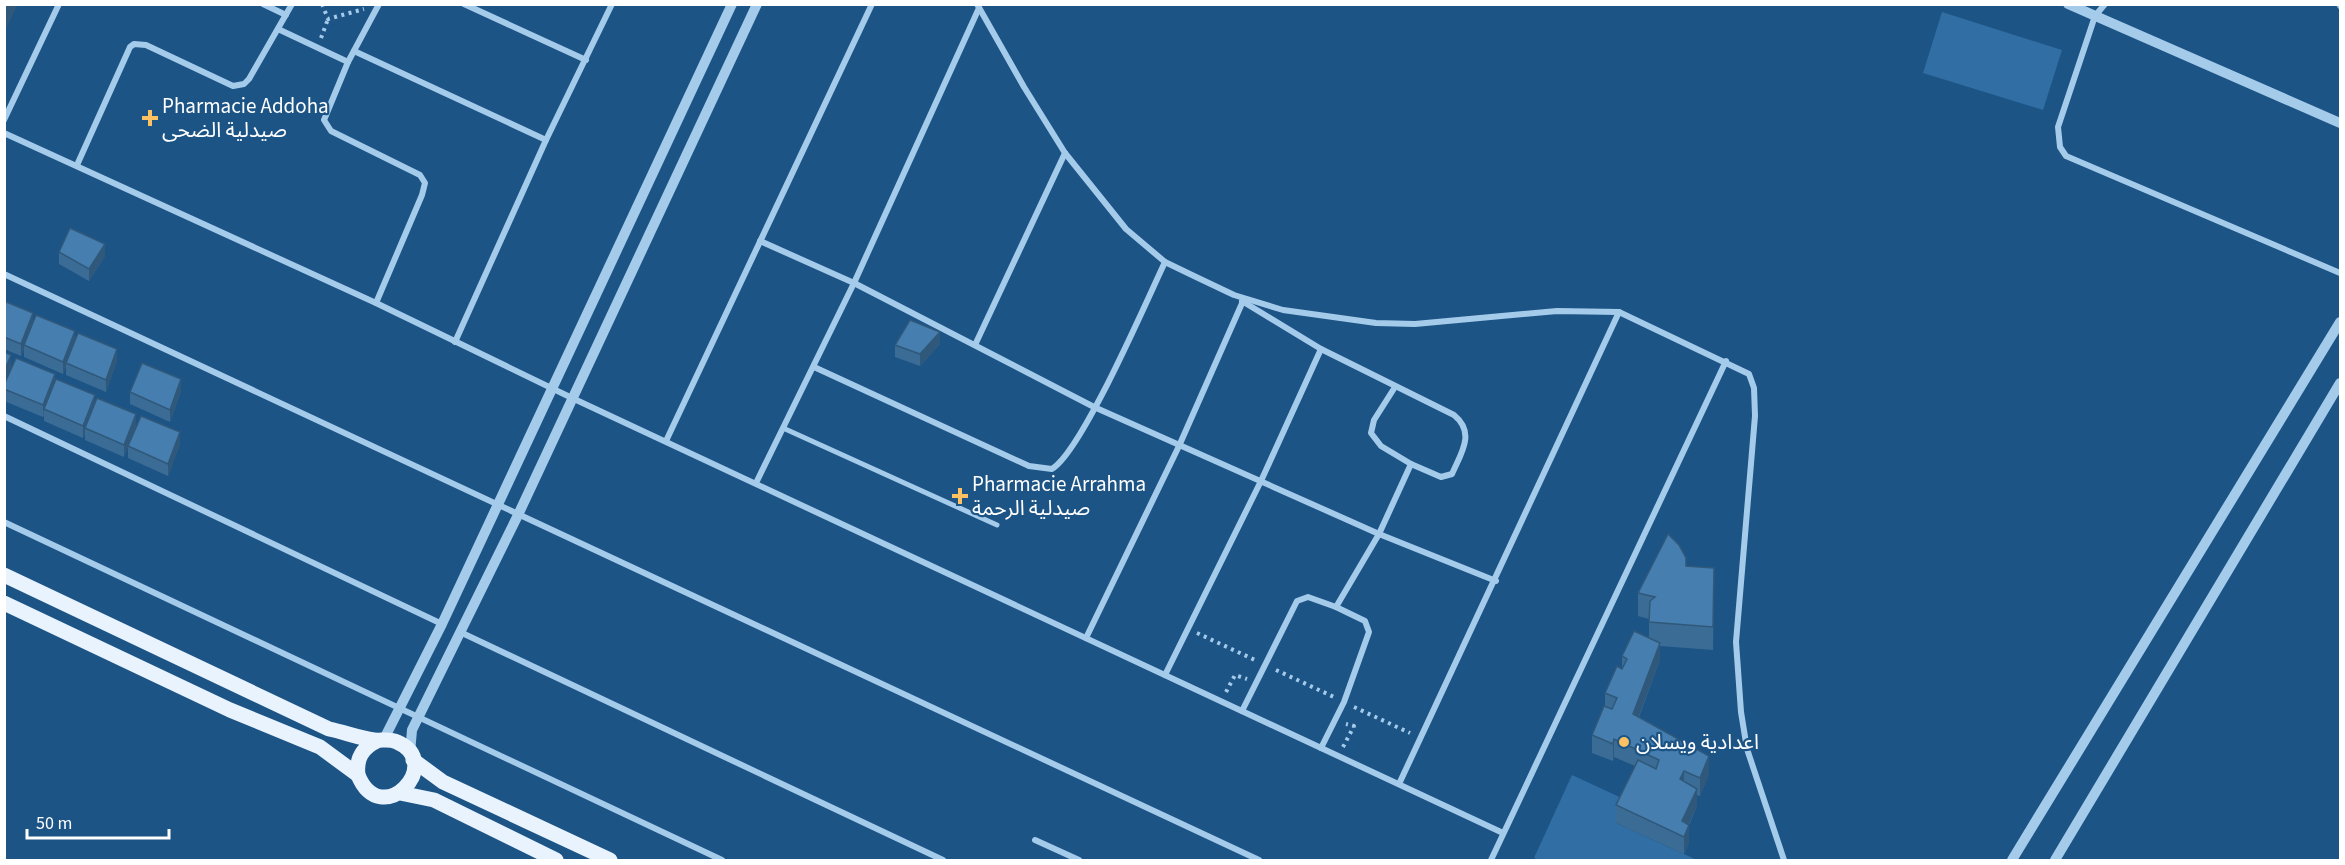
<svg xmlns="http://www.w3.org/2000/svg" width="2345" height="865" font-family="'Source Sans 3','Noto Sans Arabic',sans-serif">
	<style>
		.green { fill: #306ea4 }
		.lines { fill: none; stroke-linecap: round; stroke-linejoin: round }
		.path { stroke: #a5cbeb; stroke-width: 4; stroke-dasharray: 3 4.5; stroke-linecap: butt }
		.pedestrian { stroke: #a5cbeb; stroke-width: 5 }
		.minor { stroke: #a5cbeb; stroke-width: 6 }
		.tertiary { stroke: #a5cbeb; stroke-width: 10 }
		.primary { stroke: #e9f3fe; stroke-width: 15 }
		.wall { fill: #3b6c96 }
		.shaded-wall { fill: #30587a }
		.building { fill: #457eaf; stroke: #30587a; stroke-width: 1.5 }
		.poi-dot { fill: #fbc163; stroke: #1d5486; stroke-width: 2 }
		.labels { text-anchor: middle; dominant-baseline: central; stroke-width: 4.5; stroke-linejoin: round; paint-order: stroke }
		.poi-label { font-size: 21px; fill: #fff; stroke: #1d5486; text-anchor: start }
	</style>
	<rect width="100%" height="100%" fill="#1d5486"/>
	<!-- green -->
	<g class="green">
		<path d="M1942,12L2062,50L2043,110L1923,73Z"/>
		<path d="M1572,775L1626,800L1616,823L1697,860H1540L1534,858Z"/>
	</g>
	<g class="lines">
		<!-- path -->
		<g class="path">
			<path d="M322,4L328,19L364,9"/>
			<path d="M321,38L328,19"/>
			<path d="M1197,633L1255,660"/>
			<path d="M1276,670L1334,697"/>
			<path d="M1226,692L1235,675L1247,679"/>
			<path d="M1354,707L1410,733"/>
			<path d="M1343,747L1354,726L1346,724"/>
		</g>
		<!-- pedestrian -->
		<path class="pedestrian" d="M783,428L997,525"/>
		<!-- minor -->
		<g class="minor">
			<path d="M263,4L286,15"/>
			<path d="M464,4L586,60"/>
			<path d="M977,4L1024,87L1065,153L1126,229L1165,262L1194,276L1234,295L1283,310L1376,323L1415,324L1557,311L1619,312L1749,374L1754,388L1755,416L1736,642L1741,712L1747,749L1784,860"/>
			<path d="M2105,4L2095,16L2058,127L2060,147L2066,156L2340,273"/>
			<path d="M2339,4L2340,6"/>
			<path d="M278,29L348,62"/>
			<path d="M354,51L546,140L612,4"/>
			<path d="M4,120L59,4"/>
			<path d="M4,133L376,303L572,398L1503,833"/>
			<path d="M77,165L130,47L134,44L146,45L233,86L244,84L249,79L292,4"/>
			<path d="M760,241L854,283L1094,407L1379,534L1496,581"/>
			<path d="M4,274L1259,860"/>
			<path d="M376,303L422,195L425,183L420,175L331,131L324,120L348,62L379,4"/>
			<path d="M455,342L546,140"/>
			<path d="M975,345L1065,153"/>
			<path d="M814,367L1029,466L1052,469C1082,451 1146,302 1165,262"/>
			<path d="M1395,387L1374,420L1371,433L1381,446L1411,464"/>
			<path d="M4,416L442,624"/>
			<path d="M666,441L872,4"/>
			<path d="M756,483L854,283L979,8"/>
			<path d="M4,522L722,860"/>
			<path d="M460,632L943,860"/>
			<path d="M1086,638L1179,446L1243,301"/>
			<path d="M1165,675L1261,481L1321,349"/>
			<path d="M1242,711L1297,601L1308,597L1336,607L1379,534L1411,464L1441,477L1452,474C1461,453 1476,433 1454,415L1321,349L1242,301"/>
			<path d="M1321,748L1344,702L1369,632L1365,621L1336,607"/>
			<path d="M1399,784L1619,312"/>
			<path d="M1035,840L1079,860"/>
			<path d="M1491,860L1726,361"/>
		</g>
		<!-- tertiary -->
		<g class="tertiary">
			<path d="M2068,4L2340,123"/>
			<path d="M384,739L442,624L732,4"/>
			<path d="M410,753L412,730L518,515L757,4"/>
			<path d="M2012,860L2340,322"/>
			<path d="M2055,860L2340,383"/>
		</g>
		<!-- primary -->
		<g class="primary">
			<path d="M4,575L329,729C344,732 359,738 374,740C382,741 389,738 397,742C446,763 381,832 358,775C356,759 362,748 377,741"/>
			<path d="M4,603L230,710L320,747L358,775"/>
			<path d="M413,760L443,782L610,860"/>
			<path d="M400,793L434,800L556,860"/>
		</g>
	</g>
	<!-- wall -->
	<g class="wall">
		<path d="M59,252L105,256L89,281L59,264Z"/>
		<path d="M4,301L33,323L75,341L117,361L106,392L66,375V366L63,374L24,357V349L21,356L4,349Z"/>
		<path d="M940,344L920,366L895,357V345Z"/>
		<path d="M55,381L136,425L129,445L180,444L168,476L128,458V446L124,457L85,440V433L83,438L44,421V415L43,417L4,401V385Z"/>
		<path d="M181,391L170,422L130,404V392Z"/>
		<path d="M1686,566L1714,568L1713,650L1660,646V660L1639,717L1709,774L1700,796L1697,795V806L1689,825V842L1684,854L1616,823V805L1635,766L1614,757L1613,761L1592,753V735L1605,706V693L1622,669V656L1649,638V619L1638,616V593Z"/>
	</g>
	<!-- shaded-wall -->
	<g class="shaded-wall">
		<path d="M7,4H18L4,33V11Z"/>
		<path d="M105,244V256L89,281V269Z"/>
		<path d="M33,313V325L24,345V349L21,356V344Z"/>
		<path d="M75,331V343L66,363V366L63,374V362Z"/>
		<path d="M940,332V344L920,366V354Z"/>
		<path d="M117,349V361L106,392V380Z"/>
		<path d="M11,355V367L4,384V372Z"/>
		<path d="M55,374V386L44,409L43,417V405Z"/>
		<path d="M181,379V391L170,422V410Z"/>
		<path d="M95,395V407L85,428V433L83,438V426Z"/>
		<path d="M136,414V425L124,457V445Z"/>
		<path d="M180,432V444L168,476V464Z"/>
		<path d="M1660,643V660L1633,731V714Z"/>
		<path d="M1614,739V757L1613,761V744Z"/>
		<path d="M1709,756V774L1700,796V778Z"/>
		<path d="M1684,771V788L1680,779Z"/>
		<path d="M1697,789V806L1683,836L1682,821Z"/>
		<path d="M1689,825V842L1684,854V837Z"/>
	</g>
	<!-- building -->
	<g class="building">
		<path d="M70,228L105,244L89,269L59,252Z"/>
		<path d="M4,301L33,313L21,344L4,337Z"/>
		<path d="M36,315L75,331L63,362L24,345Z"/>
		<path d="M910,320L940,332L920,354L895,345Z"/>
		<path d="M78,333L117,349L106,380L66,363Z"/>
		<path d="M4,352L11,355L4,372Z"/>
		<path d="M16,358L55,374L43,405L4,389V385Z"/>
		<path d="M142,363L181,379L170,410L130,392Z"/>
		<path d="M56,379L95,395L83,426L44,409Z"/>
		<path d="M97,398L136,414L124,445L85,428Z"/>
		<path d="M141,416L180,432L168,464L128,446Z"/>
		<path d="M1668,534L1679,545L1686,558V566L1714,568L1713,627L1649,622L1650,601L1655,597L1638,593Z"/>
		<path d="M1634,631L1660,643L1633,714L1709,756L1700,778L1684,771L1680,779L1697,789L1682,821L1689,825L1684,837L1616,805L1638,760L1656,769L1659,760L1614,739L1613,744L1592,735L1604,706L1612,709L1617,698L1605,693L1617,666L1622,669L1627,659L1622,656Z"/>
	</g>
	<!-- markers -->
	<g class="poi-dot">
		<path d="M147 109h6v6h6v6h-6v6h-6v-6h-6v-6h6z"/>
		<path d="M957 487h6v6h6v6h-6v6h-6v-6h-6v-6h6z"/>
		<circle cx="1624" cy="742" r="6"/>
	</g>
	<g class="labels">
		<!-- poi labels -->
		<g class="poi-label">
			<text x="162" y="106">Pharmacie Addoha<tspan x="162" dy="24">صيدلية الضحى</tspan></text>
			<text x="972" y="484">Pharmacie Arrahma<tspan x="972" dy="24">صيدلية الرحمة</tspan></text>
			<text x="1636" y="742">اعدادية ويسلان</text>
		</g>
	</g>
	<!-- border -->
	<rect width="2345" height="865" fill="none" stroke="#ffffff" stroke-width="12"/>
	<!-- scale -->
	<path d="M27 829v9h142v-9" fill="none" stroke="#ffffff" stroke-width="3"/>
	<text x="36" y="829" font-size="18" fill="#ffffff" stroke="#1d5486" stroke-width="4.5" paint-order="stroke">50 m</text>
</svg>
